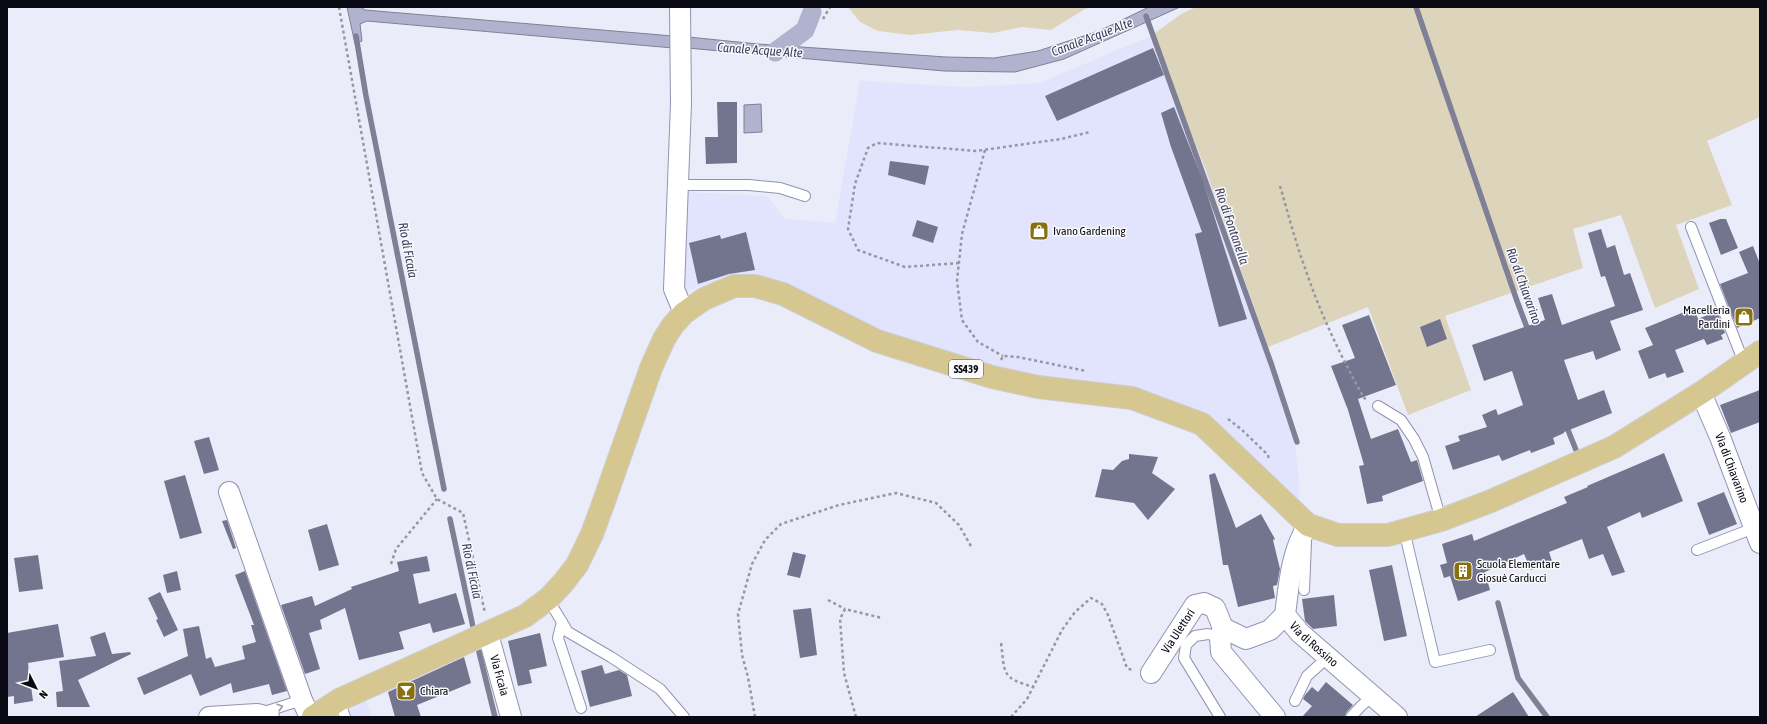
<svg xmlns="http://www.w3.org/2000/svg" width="1767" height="724" font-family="'Asap Condensed',sans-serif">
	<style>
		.built { fill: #e2e3fc }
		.green { fill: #dcd5bb }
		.water { fill: #b1b2ce; stroke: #7f8096 }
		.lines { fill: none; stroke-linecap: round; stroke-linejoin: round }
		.stream { stroke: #7f8096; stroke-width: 5.5 }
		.canal { stroke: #b1b2ce; stroke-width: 19 }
		.building { fill: #73748e }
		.lane-casing { stroke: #9293b2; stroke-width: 12 }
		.street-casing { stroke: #9293b2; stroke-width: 22 }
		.primary-casing { stroke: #ceced0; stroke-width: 24 }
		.path { stroke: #9797a4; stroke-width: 2.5; stroke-dasharray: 3 3; stroke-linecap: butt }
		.lane { stroke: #fff; stroke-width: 10 }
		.street { stroke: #fff; stroke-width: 20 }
		.primary { stroke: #d6c791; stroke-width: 22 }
		.oneway { stroke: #9d9da1 }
		.labels { text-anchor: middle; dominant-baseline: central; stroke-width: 3; stroke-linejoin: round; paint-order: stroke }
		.shield { fill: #fafafa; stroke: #52525a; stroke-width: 1 }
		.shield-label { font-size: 11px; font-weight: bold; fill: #0a0a15 }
		.poi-label { font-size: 12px; fill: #0a0a15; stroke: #fafafa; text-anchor: start }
		.street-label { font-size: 12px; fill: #0a0a15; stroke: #fafafa }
		.water-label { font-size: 13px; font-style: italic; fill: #3b3b64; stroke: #fafafa }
	</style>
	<rect width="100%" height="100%" fill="#ebecf9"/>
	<!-- built -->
	<g class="built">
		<path d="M1151,36L1206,170L1268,347L1279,396L1294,436L1299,482V505L1200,412L1035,378L890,337L753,278L697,287L684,292L686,192L767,196L785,219L835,223L860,81L966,87L1039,83Z"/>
		<path d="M366,700L372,717H337Z"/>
	</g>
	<!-- green -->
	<g class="green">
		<path d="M848,7H1094L1085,9L1051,30L1022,27L993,33L958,30L910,35L878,31L860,22Z"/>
		<path d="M1196,7H1760V117L1707,141L1732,205L1676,225L1699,289L1655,308L1621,215L1573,229L1583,268L1445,316L1471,390L1408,415L1368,307L1268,347L1206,170L1151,36L1181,14Z"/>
	</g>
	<!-- water -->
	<g class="water">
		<path d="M347,7H361L365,10L673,36V48L367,21L360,24L362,41L355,44Z"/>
		<path d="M1149,7H1180L1064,59L1015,72L944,71L687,48L688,37L758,44L946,57L994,58L1038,51L1099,31Z"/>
		<path d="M761,104L762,132L744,133V105Z"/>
	</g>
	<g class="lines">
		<!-- stream -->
		<g class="stream">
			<path d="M1416,7L1517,301L1529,333"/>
			<path d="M1146,16L1272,366L1297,442"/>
			<path d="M356,36L366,96L444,489"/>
			<path d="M1566,425L1578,455L1575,456"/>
			<path d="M450,519L473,627"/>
			<path d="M1498,603L1518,678L1547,717"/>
			<path d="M479,652L495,717"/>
		</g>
		<!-- canal -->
		<path class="canal" d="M775,52L805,30L812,12"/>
	</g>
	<!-- building -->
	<g class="building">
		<path d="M1153,48L1164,75L1057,121L1045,96Z"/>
		<path d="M717,102H737V163L706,164L705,137H718Z"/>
		<path d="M1174,107L1203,181L1247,319L1219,327L1195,234L1202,232L1171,147L1161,113Z"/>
		<path d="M890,161L929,166L925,185L888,175Z"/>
		<path d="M1720,219H1726L1738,248L1721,255L1709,223Z"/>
		<path d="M917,220L938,227L933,243L912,236Z"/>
		<path d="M1601,229L1607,248L1615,245L1624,275L1630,273L1643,310L1610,321L1621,350L1596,360L1593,351L1564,360L1578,400L1604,390L1612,413L1564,432V433L1553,438L1555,444L1531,453L1530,450L1502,461L1499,455L1453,470L1445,446L1460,441L1458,436L1487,427L1482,415L1496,409L1498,415L1523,405L1512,371L1484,381L1472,345L1545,320L1538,298L1552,294L1562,325L1615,306L1605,276L1601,277L1588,233Z"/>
		<path d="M746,232L755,270L729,274L698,284L689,243L720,235L721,239Z"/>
		<path d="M1753,246L1760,264V318L1737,328L1720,284L1748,273L1739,252Z"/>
		<path d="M1694,308L1698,319L1717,311L1725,333L1721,335L1723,339L1707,345L1704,339L1675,350L1684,372L1667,378L1665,373L1649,379L1638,351L1653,345L1645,328Z"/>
		<path d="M1369,315L1396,385L1358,399L1371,439L1398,429L1411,462L1417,460L1423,481L1382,496L1383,501L1367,504L1359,466L1364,465L1348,410L1331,366L1355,358L1342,325Z"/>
		<path d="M1440,319L1447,339L1427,347L1420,327Z"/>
		<path d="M1760,390V422L1731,433L1720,405Z"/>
		<path d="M209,437L219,470L204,474L194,441Z"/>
		<path d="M1664,453L1683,501L1642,518L1640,512L1607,527L1625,572L1612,576L1603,554L1589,559L1582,539L1549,552L1552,561L1531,570L1524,554L1485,572L1490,590L1458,601L1450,576L1444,578L1440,565L1447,563L1442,544L1472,534L1474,541L1567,503L1564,497L1588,487L1587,486Z"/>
		<path d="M1129,454L1158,457L1152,473L1175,489L1148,520L1134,503L1095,497L1102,469L1113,470L1122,461L1129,459Z"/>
		<path d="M1215,473L1236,528L1261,514L1275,539L1273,540L1280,569L1277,585L1273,586L1275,598L1238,607L1228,565H1223L1209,475Z"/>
		<path d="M185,475L202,533L180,539L164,481Z"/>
		<path d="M1724,492L1737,524L1709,535L1697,503Z"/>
		<path d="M227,520L236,548L233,549L222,521Z"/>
		<path d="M327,524L339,565L319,571L308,530Z"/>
		<path d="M793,552L806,555L800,578L787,575Z"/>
		<path d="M38,555L43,589L19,592L14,558Z"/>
		<path d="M427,556L430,571L413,574L419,604L456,593L465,624L433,633L430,623L399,632L404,649L359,660L345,608L320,620L322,629L309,633L320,669L305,674L281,605L312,596L315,606L352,589L351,587L399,571L397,562Z"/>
		<path d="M1392,565L1407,636L1384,641L1369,570Z"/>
		<path d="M177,571L181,590L167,593L163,575Z"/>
		<path d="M245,571L287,691L272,695L269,684L233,693L231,683L200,696L191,674L144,695L137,678L188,656L183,629L199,626L206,659L211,657L215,667L245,659L242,646L256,642L251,625H254L235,575Z"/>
		<path d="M160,592L178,630L164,637L156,620L158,619L148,598Z"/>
		<path d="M1334,595L1337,626L1313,629L1305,621L1302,599Z"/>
		<path d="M811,608L817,655L800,658L793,610Z"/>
		<path d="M58,624L64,657L28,663L33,701L14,704V696L7,697V633Z"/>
		<path d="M105,632L112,654L130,652L131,654L78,680L90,707H57L56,692L63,691L59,661L96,656L90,637Z"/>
		<path d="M540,633L547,666L529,670L532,683L518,686L508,641Z"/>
		<path d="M464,657L471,683L417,705L421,717H395L388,692Z"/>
		<path d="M602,665L605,674L619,670L627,675L632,696L590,707L581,671Z"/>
		<path d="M1326,682L1353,705L1346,713L1345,717H1302L1312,706L1303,699L1305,695L1312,687L1318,692Z"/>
		<path d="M1513,692L1529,717H1475Z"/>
	</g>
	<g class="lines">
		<!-- lane casing -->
		<g class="lane-casing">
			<g id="lane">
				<path d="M678,185H749L780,188L805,196"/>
				<path d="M1691,227L1744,363"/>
				<path d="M1378,406L1401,420L1414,439L1423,457L1441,520"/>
				<path d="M1404,530L1435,662L1490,650"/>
				<path d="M1697,550L1754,528"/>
				<path d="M1304,590L1306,542"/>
				<path d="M548,599L568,632L611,657L660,689L684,717"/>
				<path d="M562,622L558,638L581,708"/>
				<path d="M339,700L345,717"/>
				<path d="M1295,701L1307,676L1328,657"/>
				<path d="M261,713L302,700"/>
				<path d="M1220,717L1184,658L1186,645L1195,636L1208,634L1220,637"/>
				<path d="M1351,717L1361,706L1373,696"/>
			</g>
		</g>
		<!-- street casing -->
		<g class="street-casing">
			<g id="street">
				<path d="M680,7L681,103L674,289L684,313"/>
				<path id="s1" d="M1701,393L1720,437L1760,543"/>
				<path d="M229,492L302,700L310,717"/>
				<path id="s2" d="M1308,525C1291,552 1289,584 1285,615L1300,633L1397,717"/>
				<path d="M1223,628L1220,637L1221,652L1275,717"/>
				<path id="s3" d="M488,634L511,717"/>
				<path id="s4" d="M1151,673L1195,605L1204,603L1215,608L1223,628L1246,639L1270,630L1285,615"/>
				<path d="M209,717L257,714L269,717"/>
			</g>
		</g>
		<!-- primary casing -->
		<g class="primary-casing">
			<path id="primary" d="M313,717L339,700L525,616L548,599L563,583L577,565L592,534L603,504L651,368L664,339L673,325L684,313L704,299L734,286H755L783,294L877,341L992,377L1038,387L1132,398L1202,424L1308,525L1338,535H1388L1441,520L1491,501L1614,447L1701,393L1760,352"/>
		</g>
		<!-- path -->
		<g class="path">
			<path d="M339,7L422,473L437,499L463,513L485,613"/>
			<path d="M823,19L830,7"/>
			<path d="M985,150L962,234L957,281L962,320L978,342L1003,356"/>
			<path d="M1280,186C1288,213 1295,241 1305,268C1320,313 1341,357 1364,398L1366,399"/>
			<path d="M959,263L905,267L858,250L848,229L855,184L868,148L877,143L976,151L1061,139L1090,132"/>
			<path d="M1001,360L1003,356L1018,357L1086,371"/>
			<path d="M1228,419L1241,429L1268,455L1269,460"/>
			<path d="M391,564L396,549L437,499"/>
			<path d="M828,600L845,609"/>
			<path d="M1001,643C1005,674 1001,678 1034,687"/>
			<path d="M755,717L748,677L742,655L738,614L752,564L765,540L781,524L839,505L896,493L936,503L959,525L972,548"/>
			<path d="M856,717L844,673L840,619L845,609L882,618"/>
			<path d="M1011,717L1027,699L1062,630L1075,612L1091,598L1102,604L1108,615L1127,668L1134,671"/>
		</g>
		<!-- lane -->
		<use href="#lane" class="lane"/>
		<!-- street -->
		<use href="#street" class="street"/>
		<!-- primary -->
		<use href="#primary" class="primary"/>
	</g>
	<!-- one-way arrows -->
	<defs><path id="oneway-chevron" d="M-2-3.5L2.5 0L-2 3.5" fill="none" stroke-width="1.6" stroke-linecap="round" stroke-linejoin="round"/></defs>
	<use class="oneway" href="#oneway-chevron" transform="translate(280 707) rotate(-16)"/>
	<!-- icons -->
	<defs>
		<g id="shop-square" transform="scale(1)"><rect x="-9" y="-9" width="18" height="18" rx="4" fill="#887011" stroke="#fafafa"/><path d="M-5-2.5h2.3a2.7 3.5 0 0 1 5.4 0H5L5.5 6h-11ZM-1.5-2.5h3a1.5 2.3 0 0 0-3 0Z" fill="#fff"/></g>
		<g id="building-square" transform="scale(1)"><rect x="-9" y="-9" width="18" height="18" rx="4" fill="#887011" stroke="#fafafa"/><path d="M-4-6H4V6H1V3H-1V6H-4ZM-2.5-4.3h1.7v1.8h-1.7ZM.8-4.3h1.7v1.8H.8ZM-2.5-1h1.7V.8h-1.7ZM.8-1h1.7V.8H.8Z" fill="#fff"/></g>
		<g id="bar-square" transform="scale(1)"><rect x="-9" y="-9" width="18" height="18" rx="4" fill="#887011" stroke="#fafafa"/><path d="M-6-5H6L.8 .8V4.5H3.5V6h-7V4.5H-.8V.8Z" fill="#fff"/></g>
	</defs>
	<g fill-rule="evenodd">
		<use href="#shop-square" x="1039" y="231"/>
		<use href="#shop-square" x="1744" y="317"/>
		<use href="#building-square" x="1463" y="571"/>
		<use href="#bar-square" x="406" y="691"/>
	</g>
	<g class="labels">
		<!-- shield labels -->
		<rect class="shield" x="949" y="360" width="34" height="18" rx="3"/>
		<g class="shield-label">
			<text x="966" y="369">SS439</text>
		</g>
		<!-- poi labels -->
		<g class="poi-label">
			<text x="1053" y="231">Ivano Gardening</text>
			<text x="1730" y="310" text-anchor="end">Macelleria<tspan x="1730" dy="14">Pardini</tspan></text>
			<text x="1477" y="564">Scuola Elementare<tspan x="1477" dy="14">Giosuè Carducci</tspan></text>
			<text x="420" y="691">Chiara</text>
		</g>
		<!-- street labels -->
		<g class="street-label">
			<text stroke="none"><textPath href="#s1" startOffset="81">Via di Chiavarino</textPath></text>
			<text stroke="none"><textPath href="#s4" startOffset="50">Via Ulettori</textPath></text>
			<text stroke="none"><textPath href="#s2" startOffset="135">Via di Rossino</textPath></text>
			<text stroke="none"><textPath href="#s3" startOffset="43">Via Ficaia</textPath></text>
		</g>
		<!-- water labels -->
		<g class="water-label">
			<text transform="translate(1092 37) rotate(-21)">Canale Acque Alte</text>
			<text transform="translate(760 50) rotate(4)">Canale Acque Alte</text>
			<text transform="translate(1232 226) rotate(71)">Rio di Fontanella</text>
			<text transform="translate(408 250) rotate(79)">Rio di Ficaia</text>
			<text transform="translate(1524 286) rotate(70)">Rio di Chiavarino</text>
			<text transform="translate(472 571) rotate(78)">Rio di Ficaia</text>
		</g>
	</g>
	<!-- border -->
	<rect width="1767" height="724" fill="none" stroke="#0a0a15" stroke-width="16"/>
	<!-- north arrow -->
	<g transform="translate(36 688) rotate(132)" stroke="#fafafa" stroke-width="3" paint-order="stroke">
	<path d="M0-3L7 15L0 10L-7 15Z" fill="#0a0a15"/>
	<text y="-6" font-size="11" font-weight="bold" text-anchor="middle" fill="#0a0a15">N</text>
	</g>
</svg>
